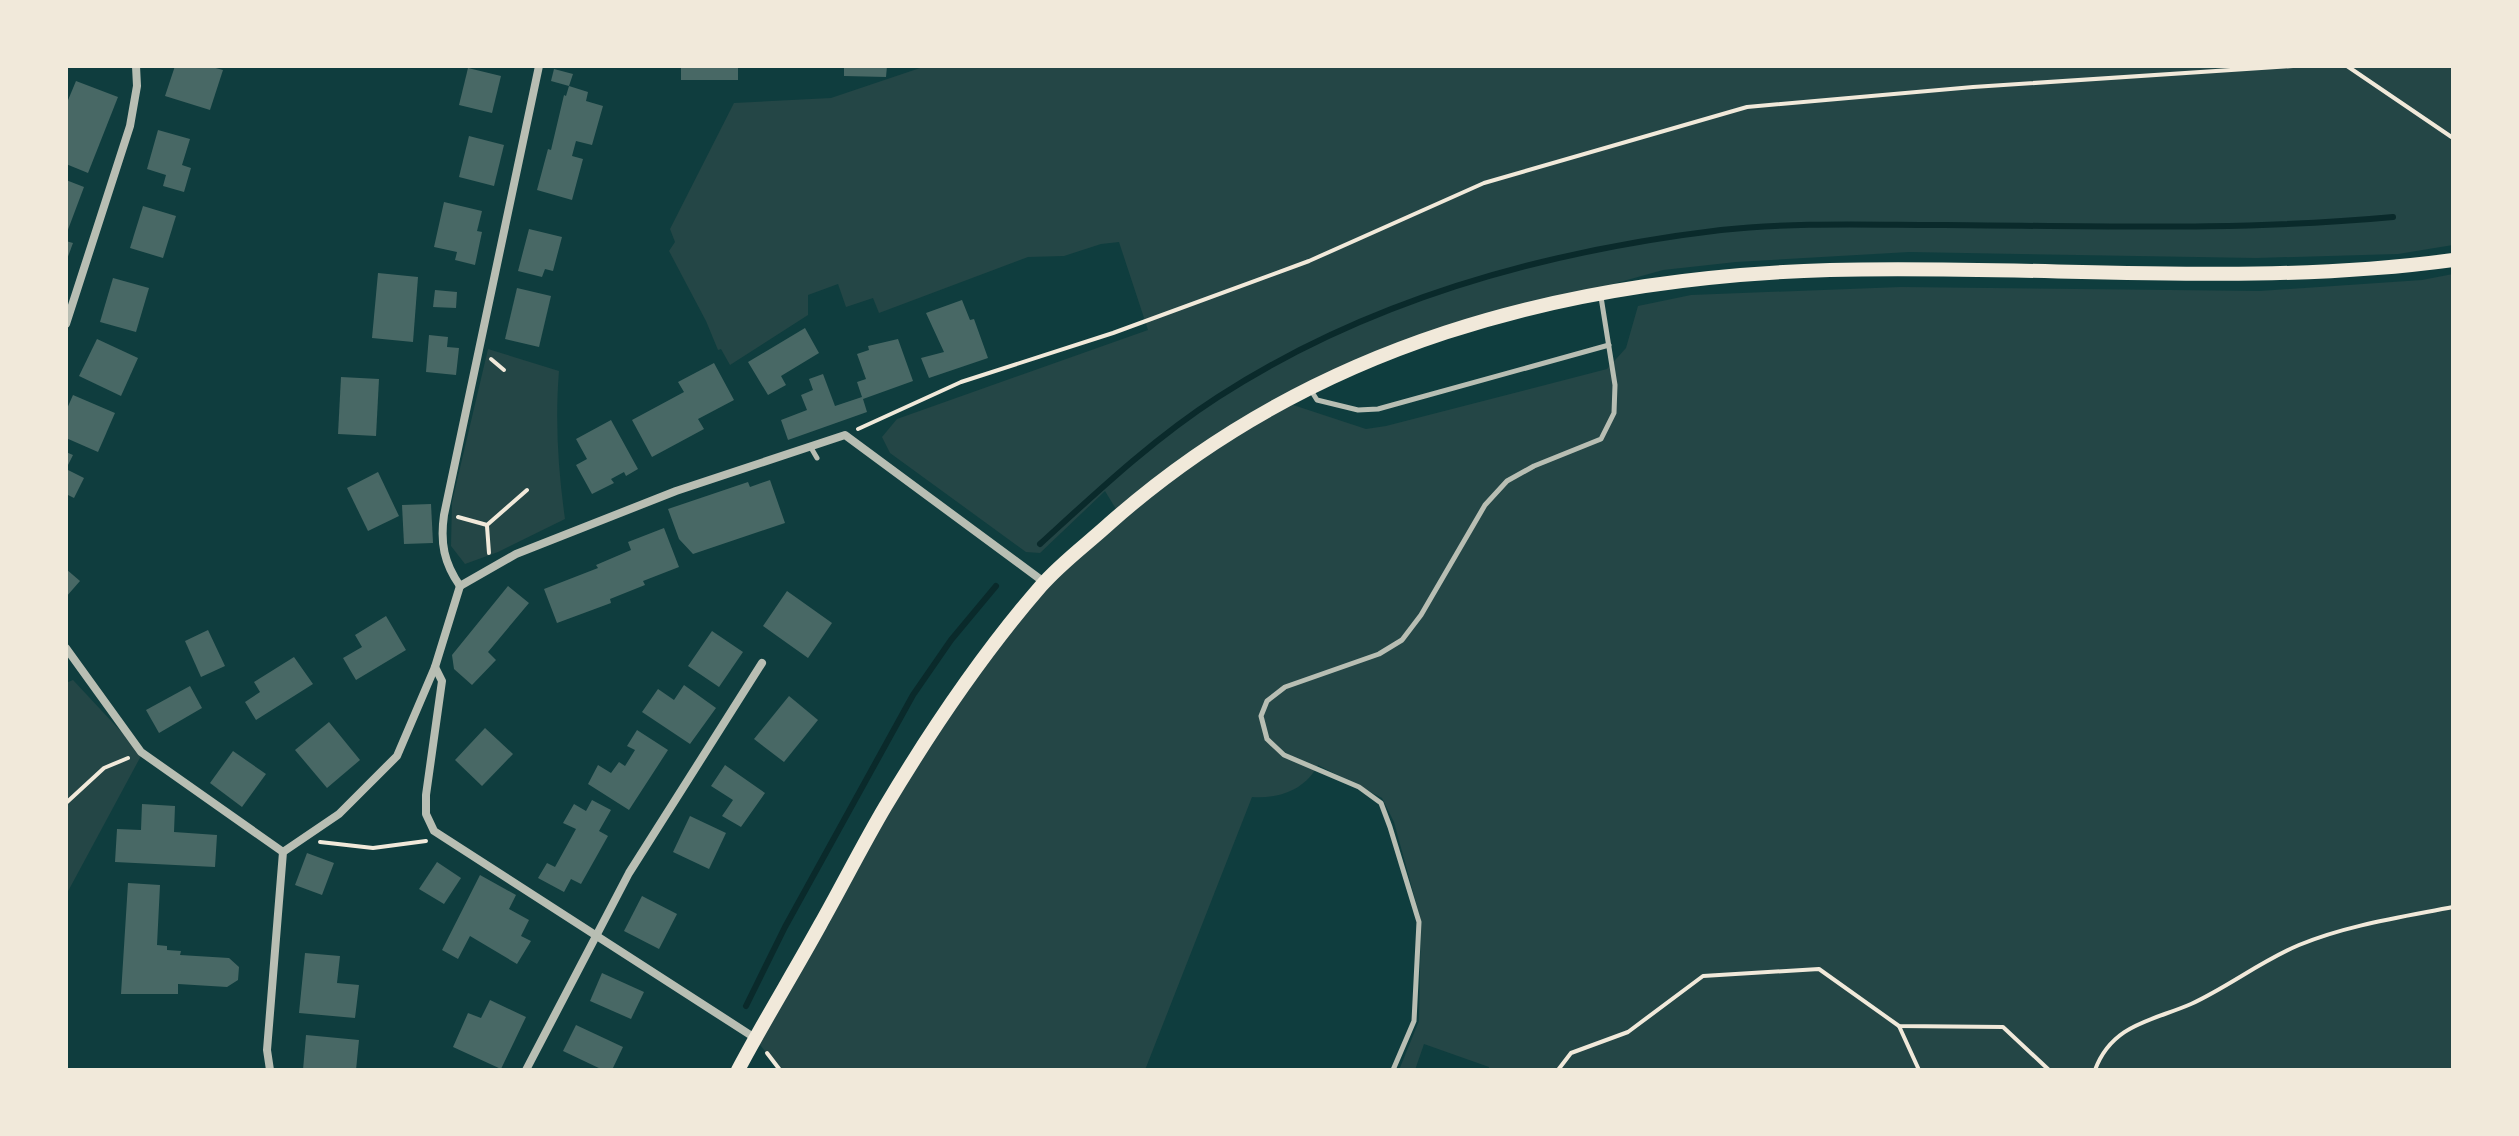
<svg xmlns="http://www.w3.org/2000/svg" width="2519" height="1136" font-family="Inter,sans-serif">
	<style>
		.green { fill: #244646 }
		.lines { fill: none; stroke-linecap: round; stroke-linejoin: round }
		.stream { stroke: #0a2a2b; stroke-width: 6 }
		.building { fill: #486865 }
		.path { stroke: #f1e9da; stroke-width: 4 }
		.service { stroke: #b8beb3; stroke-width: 5 }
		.minor { stroke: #b8beb3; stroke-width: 8 }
		.primary { stroke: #f1e9da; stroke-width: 14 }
	</style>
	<rect width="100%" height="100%" fill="#0f3d3e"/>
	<!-- green -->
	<g class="green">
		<path d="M926,66H2453V245L2398,254L2256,258L1909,252L1736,262L1663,270L1444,331L1284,402L1366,429L1386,426L1607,369L1626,348L1638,306L1691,295L1901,287L2260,291L2422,280L2453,274V1070H1488L1489,1067L1424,1044L1415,1070H1399L1419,1021L1421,921L1394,822L1382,798L1318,765C1305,790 1279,799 1252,797L1145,1070H779L755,1038L885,808L1013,620L1119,514L1105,491L1040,553L1026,552L890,453L882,437L897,419L1148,330L1119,242L1101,244L1064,256L1028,257L879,313L873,298L846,307L838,284L808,295V315L730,365L721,349L718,350L706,321L669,251L675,242L670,229L734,103L831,98Z"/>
		<path d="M488,349L559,371C555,421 558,469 565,519L498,552L465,564L451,546L452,502Z"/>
		<path d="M73,680L142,754L66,895V683Z"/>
	</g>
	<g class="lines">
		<!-- stream -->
		<g class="stream">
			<path d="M1040,544C1097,492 1153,439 1218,397C1368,300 1545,251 1721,230C1795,222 1871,225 1945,225C2094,226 2244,231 2393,217"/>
			<path d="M746,1006L785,927L913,695L951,640L996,586"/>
		</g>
	</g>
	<!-- building -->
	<g class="building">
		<path d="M175,66H208L223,70L210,110L165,96Z"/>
		<rect x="681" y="66" width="57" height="14"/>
		<path d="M844,66H887L886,77L844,76Z"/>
		<path d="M468,68L501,76L492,113L459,105Z"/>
		<path d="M554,69L573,74L569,86L551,81Z"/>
		<path d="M76,81L118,97L88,173L66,164V105Z"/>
		<path d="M569,86L588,92L586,101L603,106L592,145L576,141L572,156L583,159L572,200L537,190L548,149L551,150L564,95L566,96Z"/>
		<path d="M158,130L190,139L182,165L191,168L184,192L163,186L166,175L147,169Z"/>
		<path d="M469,136L504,145L494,186L459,177Z"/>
		<path d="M66,180L84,187L66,235Z"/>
		<path d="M444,202L482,211L477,231L482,232L475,265L455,260L457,252L434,247Z"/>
		<path d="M143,206L176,216L163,258L130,248Z"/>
		<path d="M529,229L562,237L553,271L545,269L542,277L518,271Z"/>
		<path d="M66,241L73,243L66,262Z"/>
		<path d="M378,273L418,277L413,342L372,338Z"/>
		<path d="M113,278L149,288L136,332L100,322Z"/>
		<path d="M517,288L551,296L539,347L505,339Z"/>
		<path d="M435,290L457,292L456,308L433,307Z"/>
		<path d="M962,300L970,320L974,319L988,358L929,378L921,358L944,352L926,313Z"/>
		<path d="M805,328L819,353L781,376L786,385L768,395L748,362Z"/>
		<path d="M429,335L448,337L447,347L459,348L456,375L426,372Z"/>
		<path d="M97,339L138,358L121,396L79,376Z"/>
		<path d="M898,339L913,381L863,399L867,412L788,440L781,420L807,410L801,395L813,390L809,379L823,374L835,406L862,397L857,382L866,379L857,354L869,350L868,346Z"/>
		<path d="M714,363L734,400L698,419L704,429L652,457L632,420L684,392L678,382Z"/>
		<path d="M341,377L379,379L376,436L338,434Z"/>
		<path d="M73,395L115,413L98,452L66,438V411Z"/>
		<path d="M611,420L638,469L626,476L624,472L611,479L614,483L592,494L576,465L587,459L576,439Z"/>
		<path d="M66,452L73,455L66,469L84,478L74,498L66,494Z"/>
		<path d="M378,472L399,516L368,531L347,488Z"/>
		<path d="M770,480L785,523L693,554L679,539L668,509L748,482L750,487Z"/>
		<path d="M431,504L433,543L404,544L402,505Z"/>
		<path d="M664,528L679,567L643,581L645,585L610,599L611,603L557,623L544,589L598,568L596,565L631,550L628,542Z"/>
		<path d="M66,569L80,581L66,597Z"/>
		<path d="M508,586L529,603L488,652L496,660L472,685L454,669L452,655Z"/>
		<path d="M787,591L832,623L808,658L763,626Z"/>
		<path d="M386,616L406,650L356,680L343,658L362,647L355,635Z"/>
		<path d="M208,630L225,666L201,677L185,641Z"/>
		<path d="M712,631L743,652L719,687L688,666Z"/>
		<path d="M294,657L313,684L256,720L245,702L260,692L254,682Z"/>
		<path d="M684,685L716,708L690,744L642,712L658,689L674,700Z"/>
		<path d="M190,686L202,708L159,733L146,710Z"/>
		<path d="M789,696L818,720L784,762L754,739Z"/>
		<path d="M329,722L360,760L327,788L295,750Z"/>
		<path d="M485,728L513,754L482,786L455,760Z"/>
		<path d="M637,730L668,750L629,810L588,784L598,765L611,773L619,762L625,766L635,750L627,746Z"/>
		<path d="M233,751L266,774L242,807L210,783Z"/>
		<path d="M725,765L765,793L741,827L722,816L733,800L711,786Z"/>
		<path d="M592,800L611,810L599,831L608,836L581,884L571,879L564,892L538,878L547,863L555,867L576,829L563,823L574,804L586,811Z"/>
		<path d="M142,804L175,806L174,832L217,835L215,867L115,862L117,829L141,830Z"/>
		<path d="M690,816L726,833L709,869L673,852Z"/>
		<path d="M307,853L334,863L322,895L295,885Z"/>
		<path d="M437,862L461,878L444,904L419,889Z"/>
		<path d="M480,875L516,895L509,909L529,920L521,936L531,941L517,964L470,936L458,959L442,950Z"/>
		<path d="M128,883L160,885L157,945L167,946V950L181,951L180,955L229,958L239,967L238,980L227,987L178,984V994H121Z"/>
		<path d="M642,896L677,914L659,949L624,931Z"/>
		<path d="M305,953L340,956L337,983L359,985L355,1018L299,1013Z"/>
		<path d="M602,973L644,992L631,1019L590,1001Z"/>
		<path d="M490,1000L526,1017L501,1069L453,1047L468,1013L481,1018Z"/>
		<path d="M576,1025L623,1047L612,1070H603L563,1051Z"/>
		<path d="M306,1035L359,1040L356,1070H303Z"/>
	</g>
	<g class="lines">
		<!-- path -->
		<g class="path">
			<path d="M2347,66L2453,138"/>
			<path d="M491,359L504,370"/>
			<path d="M858,429L961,382L1113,333L1309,261L1484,183L1747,107L1973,87L2293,66"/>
			<path d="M458,517L487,525L527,490"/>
			<path d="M487,526L489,553"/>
			<path d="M66,803L104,768L128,758"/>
			<path d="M320,842L373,848L426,841"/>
			<path d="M1899,1026L1919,1070"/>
			<path d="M767,1053L780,1070"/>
			<path d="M1558,1070L1571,1053L1628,1032L1703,976L1819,969L1899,1026L2003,1027L2049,1070"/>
			<path d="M2095,1070C2112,1024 2152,1021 2191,1004C2228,987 2261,961 2299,945C2347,925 2402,917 2453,907"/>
		</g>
		<!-- service -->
		<g class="service">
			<path d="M1312,392L1317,400L1358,410L1378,409L1609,345"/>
			<path d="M810,446L817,458"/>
			<path d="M1393,1070L1414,1021L1419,922L1390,827L1381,803L1359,787L1284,755L1267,739L1261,716L1267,701L1285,687L1379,654L1402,640L1421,615L1485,505L1507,481L1534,466L1601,439L1614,413L1615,385L1601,297"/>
		</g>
		<!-- minor -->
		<g class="minor">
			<path d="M66,324L130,126L137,86L136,66"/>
			<path d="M460,586L516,554L676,491L845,435L1044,582"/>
			<path d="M460,586C444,563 440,543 444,515L539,66"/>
			<path d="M66,648L141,752L283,852"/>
			<path d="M435,667L442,681L426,795V814L434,831L755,1038"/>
			<path d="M270,1070L267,1050L283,852L339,814L397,756L435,667L460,586"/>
			<path d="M526,1070L629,873L762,663"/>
		</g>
		<!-- primary -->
		<path class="primary" d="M738,1070C764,1021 793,974 820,925C842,886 862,846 885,807C931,730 982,654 1041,586C1061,563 1087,544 1110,523C1312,344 1564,278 1830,270C2037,264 2247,288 2453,260"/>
	</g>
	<!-- border -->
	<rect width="2519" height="1136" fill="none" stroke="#f1e9da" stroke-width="136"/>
</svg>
